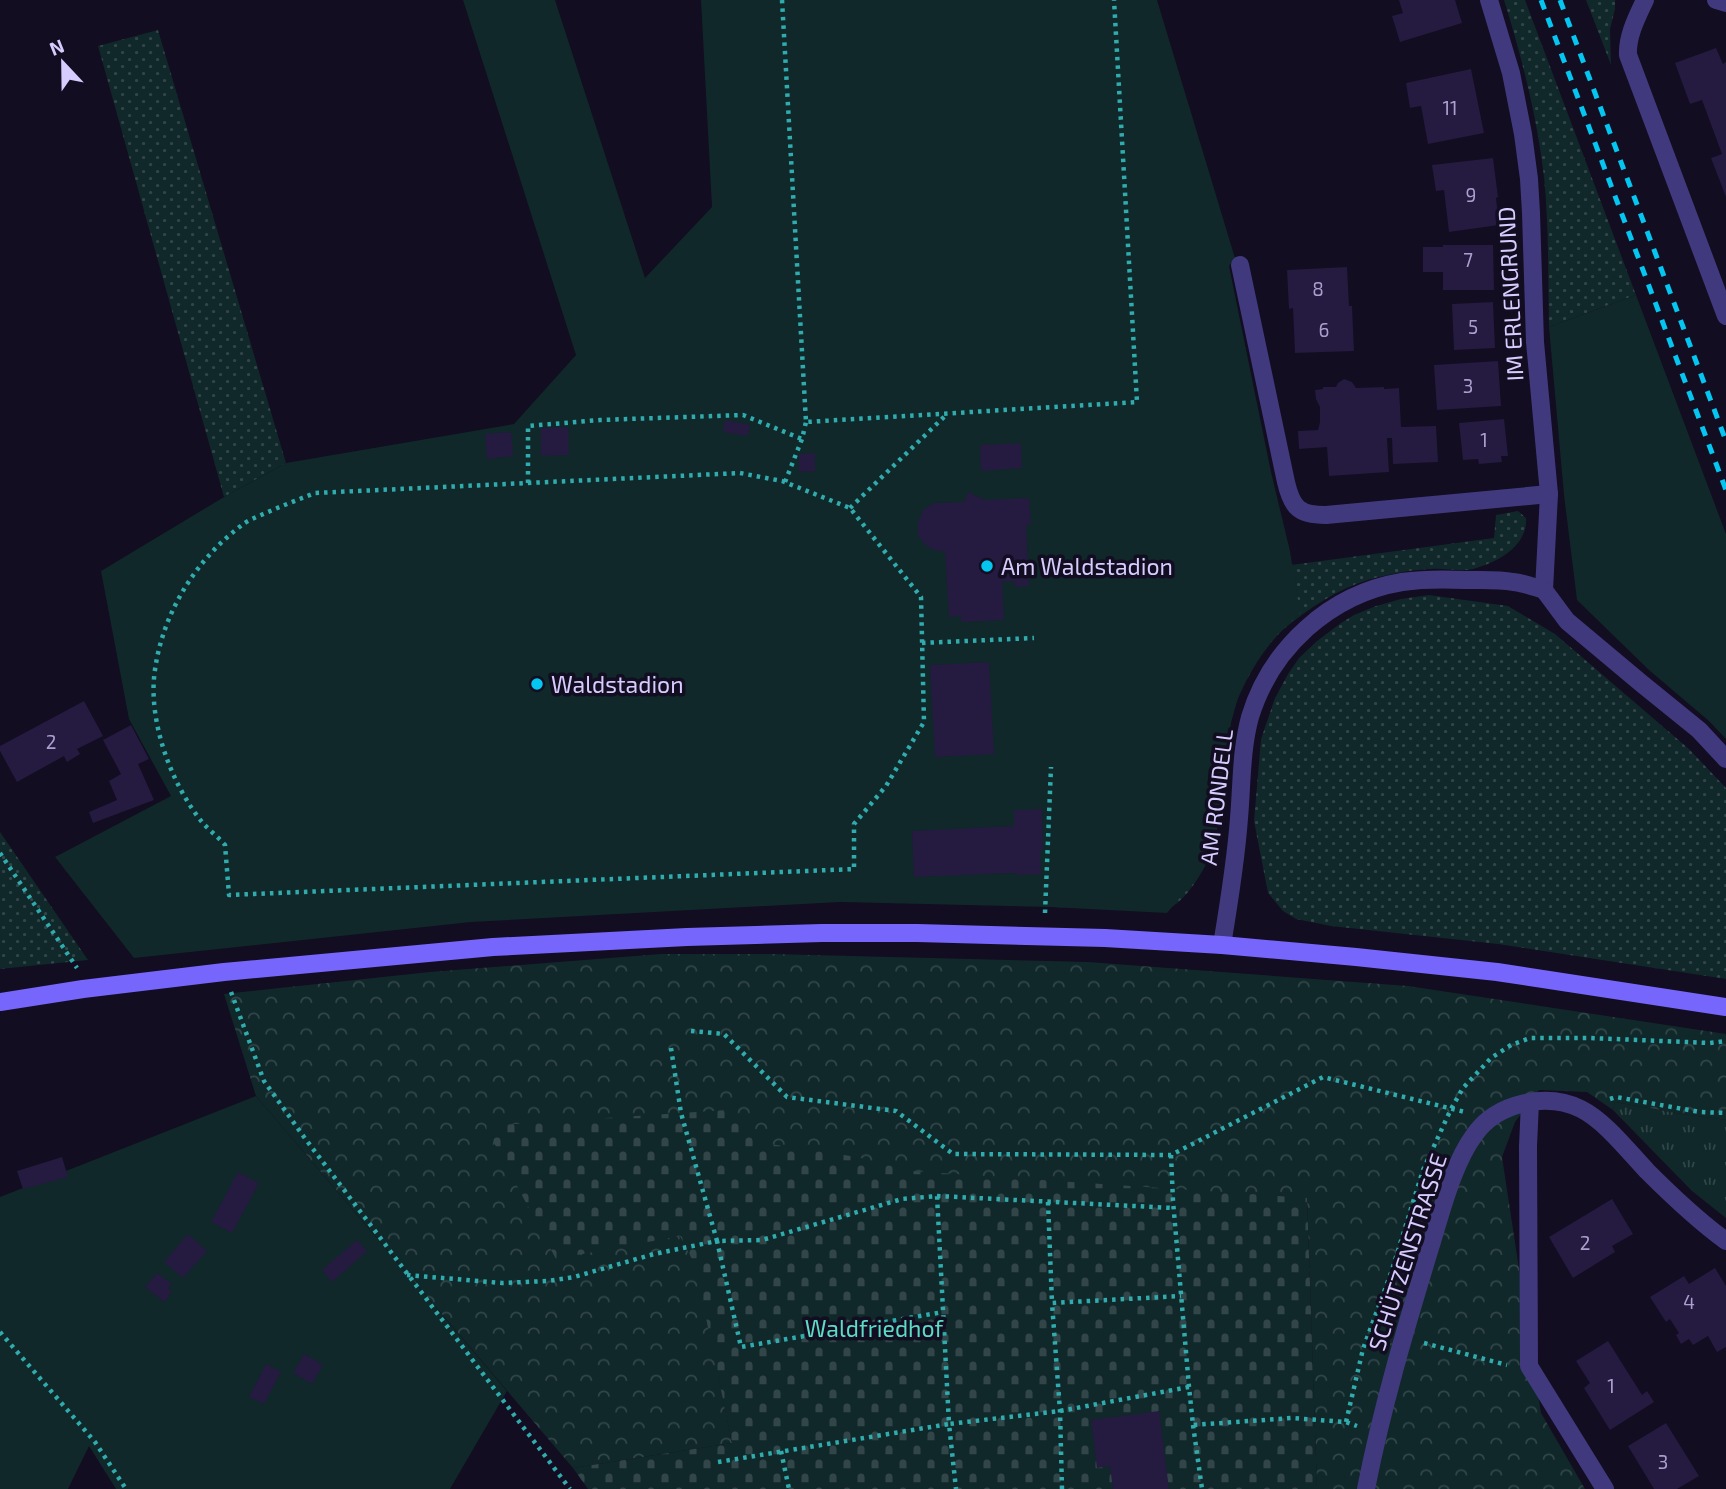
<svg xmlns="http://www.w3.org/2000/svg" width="1726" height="1489" font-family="'Exo 2',sans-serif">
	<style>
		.grass { fill: url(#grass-dots) }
		.forest { fill: url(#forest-crowns) }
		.cemetery { fill: url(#cemetery-stones) }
		.park { fill: url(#park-tufts) }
		.garden { fill: #102829 }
		.building { fill: #251a40 }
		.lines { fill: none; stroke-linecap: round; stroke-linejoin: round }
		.path { stroke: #30acae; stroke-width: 4.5; stroke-dasharray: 3.5 5; stroke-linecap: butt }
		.minor { stroke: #41397e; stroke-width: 18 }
		.tertiary { stroke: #41397e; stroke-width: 18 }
		.secondary { stroke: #7666fc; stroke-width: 18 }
		.rail { stroke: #05c6f1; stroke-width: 5; stroke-dasharray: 10 9; stroke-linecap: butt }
		.poi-dot { fill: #05c6f1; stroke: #120d20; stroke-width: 2.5 }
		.labels { text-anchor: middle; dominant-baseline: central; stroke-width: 7; stroke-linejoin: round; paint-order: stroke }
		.number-label { font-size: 19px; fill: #aaa0ce }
		.street-label { font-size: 23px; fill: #d6cdfe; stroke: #120d20 }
		.poi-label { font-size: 23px; fill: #d6cdfe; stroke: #120d20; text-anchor: start }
		.park-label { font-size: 23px; fill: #5bdcc6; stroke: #120d20 }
	</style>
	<defs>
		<pattern id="grass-dots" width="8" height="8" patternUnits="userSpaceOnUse" patternTransform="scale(1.75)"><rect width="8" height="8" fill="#102829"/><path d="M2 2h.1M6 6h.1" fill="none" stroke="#324649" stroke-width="1.8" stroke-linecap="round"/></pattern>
		<pattern id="forest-crowns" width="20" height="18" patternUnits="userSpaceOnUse" patternTransform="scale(1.75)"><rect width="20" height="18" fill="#102829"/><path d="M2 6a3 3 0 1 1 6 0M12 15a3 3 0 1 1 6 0" fill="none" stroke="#324649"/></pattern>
		<pattern id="cemetery-stones" width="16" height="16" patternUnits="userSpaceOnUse" patternTransform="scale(1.75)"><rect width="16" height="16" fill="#102829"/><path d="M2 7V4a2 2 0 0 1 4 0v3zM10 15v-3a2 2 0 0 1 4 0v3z" fill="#324649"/></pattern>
		<pattern id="park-tufts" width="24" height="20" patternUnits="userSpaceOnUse" patternTransform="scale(1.75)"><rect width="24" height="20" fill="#102829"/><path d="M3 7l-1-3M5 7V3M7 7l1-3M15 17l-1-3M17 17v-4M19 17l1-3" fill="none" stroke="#324649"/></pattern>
	</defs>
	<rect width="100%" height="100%" fill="#120d20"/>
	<!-- grass -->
	<g class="grass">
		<path d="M1504,0H1525L1636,295L1549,327C1548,277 1549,227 1544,177C1537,117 1522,58 1504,0Z"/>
		<path d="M1586,0H1615V9L1610,29L1611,65Z"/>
		<path d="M158,30L286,463L224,497L98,46Z"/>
		<path d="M1518,511L1526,518C1528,546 1497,563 1473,569C1460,572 1444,568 1431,569C1410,570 1388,574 1368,580C1336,590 1311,607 1285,628C1259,651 1233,700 1227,734C1223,761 1221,788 1217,814C1216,824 1216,836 1213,846C1209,863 1191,893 1176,904C1172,907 1166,908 1162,910L1053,907L1057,832L1291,565L1494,538L1496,515Z"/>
		<path d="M1429,595L1508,606L1555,634L1689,749L1726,788V979L1498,944L1331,926L1296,919L1283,911L1268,893L1254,821L1261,739L1275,698L1288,674L1299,658L1317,641L1341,623L1354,615L1376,606L1401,599Z"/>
		<path d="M0,832L88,960L0,969Z"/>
	</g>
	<!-- forest -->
	<path class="forest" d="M661,954H772L1088,962L1408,986L1726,1034V1120L1676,1113L1615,1102L1613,1110L1587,1092L1539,1090L1515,1122L1502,1157L1541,1413L1585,1489H1317L1307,1198L696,1265L732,1443L573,1468L256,1096L224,994L430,972Z"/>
	<!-- cemetery -->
	<path class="cemetery" d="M727,1110L770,1144L857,1157L911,1171L1307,1198L1317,1489H588L573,1468L732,1443L695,1265L680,1236L556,1259L485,1126Z"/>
	<!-- park -->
	<path class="park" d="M1615,1102L1676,1113L1726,1120V1218L1692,1191L1613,1110Z"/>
	<!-- garden -->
	<g class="garden">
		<path d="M463,0H555L645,278L712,207L701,0H1157L1235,258L1229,266L1271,472L1290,551L1300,613L1274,638L1255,664L1239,694L1231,723L1215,846L1190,886L1167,913L1050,907L840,902L471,922L134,958L55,857L171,796L129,719L101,571L224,497L286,463L514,424L576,355Z"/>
		<path d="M1636,295L1726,534V739L1709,721L1649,670L1577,600L1564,495L1549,327Z"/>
		<path d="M256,1096L507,1391L450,1489H116L89,1446L68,1489H0V1197Z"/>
	</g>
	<!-- building -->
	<g class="building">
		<path d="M1399,0H1455L1462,23L1400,42L1392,16L1403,13Z"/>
		<path d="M1716,48L1723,64L1726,62V197L1711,158L1722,154L1702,100L1690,104L1675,63Z"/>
		<path d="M1471,69L1484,133L1428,144L1421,106L1410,108L1406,83Z"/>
		<path d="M1493,158L1498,197L1496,198L1499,225L1449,232L1444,190L1436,191L1432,165Z"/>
		<path d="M1443,245H1493L1494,290H1443V272H1423V247H1443Z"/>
		<path d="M1347,267L1349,306H1352L1354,351L1295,353L1293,308L1289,309L1287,270Z"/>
		<path d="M1493,302L1495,348L1454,350L1452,304Z"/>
		<path d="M1498,361L1501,406L1437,410L1434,365Z"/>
		<path d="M1344,379L1352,382L1356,388L1384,387V389L1399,388L1401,427L1436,426L1438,462L1393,464L1392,438H1387L1389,472L1329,476L1327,447L1299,449L1298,431L1318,430L1320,422V407L1316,399L1315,390L1323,389V387H1336L1338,383Z"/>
		<path d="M1504,419L1508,456H1501L1502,462L1479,464L1478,459L1463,460L1459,423Z"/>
		<path d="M725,420L750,425L748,436L723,432Z"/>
		<path d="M568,427L569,455L541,456V428Z"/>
		<path d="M511,432L513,456L487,459L485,434Z"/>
		<path d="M1021,443L1022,468L981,471L980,445Z"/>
		<path d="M815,453V471L799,472V454Z"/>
		<path d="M968,492L985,500L1029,498L1031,525H1026L1029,586L1015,587L1014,581L1002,582L1004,620L961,622V616L949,617L945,551H937L926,546L918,535V522L923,510L934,503L964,502Z"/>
		<path d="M989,662L994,754L935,757L930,665Z"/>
		<path d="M84,701L103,736L77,749L80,754L67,762L64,756L17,782L0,751V746Z"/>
		<path d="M131,725L149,759L138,764L154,800L93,823L89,812L117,800L109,781L121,774L103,740Z"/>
		<path d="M1042,809L1043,850H1040L1041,874L1017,875V873L914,877L912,831L1014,826V810Z"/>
		<path d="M62,1157L68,1177L23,1189L17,1171Z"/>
		<path d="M238,1172L259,1183L232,1233L211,1222Z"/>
		<path d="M1612,1199L1633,1234L1612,1246L1615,1252L1573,1278L1549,1237Z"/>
		<path d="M188,1234L207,1251L183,1278L164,1262Z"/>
		<path d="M357,1240L367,1251L332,1282L322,1270Z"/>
		<path d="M1715,1268L1726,1286V1347L1717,1352L1708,1336L1693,1345L1689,1339L1681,1344L1676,1335L1679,1333L1670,1319L1666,1322L1650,1297L1684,1276L1689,1284Z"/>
		<path d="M157,1273L172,1284L168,1289L172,1292L164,1302L145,1287Z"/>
		<path d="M1608,1341L1642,1395L1647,1391L1654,1402L1610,1430L1584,1388L1590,1383L1576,1361Z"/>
		<path d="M304,1354L323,1365L312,1384L293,1373Z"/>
		<path d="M266,1364L281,1372L264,1404L249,1397Z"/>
		<path d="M1159,1411L1169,1489H1113L1110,1466L1097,1468L1091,1420Z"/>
		<path d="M1666,1423L1699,1476L1677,1489H1654L1628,1446Z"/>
	</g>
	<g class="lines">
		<!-- path -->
		<g class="path">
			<path d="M782,0L806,422L1137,402L1114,0"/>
			<path d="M740,473L782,481L850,508L921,597L924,722L886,786L854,824V869L229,895L225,845C218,837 209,830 202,822C172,785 150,726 154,678C160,617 194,561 242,525C247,521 254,518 261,515C279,507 297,500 315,493Z"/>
			<path d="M785,482L802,439L806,422"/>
			<path d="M528,483V426L600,420L743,415L802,439"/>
			<path d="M850,508L947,414"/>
			<path d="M922,643L1034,638"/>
			<path d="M0,853L77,968"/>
			<path d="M1045,913L1051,767"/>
			<path d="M231,992L264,1081L304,1137L570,1489"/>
			<path d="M691,1031L724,1034L787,1097L896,1111L953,1154L1171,1155L1323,1077L1465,1112"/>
			<path d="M671,1048L681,1113L717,1241L762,1240L902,1199L937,1196L949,1424L1060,1411L1189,1387L1193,1425L1292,1418L1346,1422L1357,1426"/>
			<path d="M1610,1099L1616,1097L1700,1112L1726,1113"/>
			<path d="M1171,1155L1173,1201L1189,1387"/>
			<path d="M937,1196L1173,1208"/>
			<path d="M1048,1202L1052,1303"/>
			<path d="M407,1275L502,1283L548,1281L574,1277L654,1254L717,1241L741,1347L943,1312"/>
			<path d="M0,1332L95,1442L126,1489"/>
			<path d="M1424,1343L1507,1365"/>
			<path d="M1346,1422L1363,1349L1392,1270L1423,1170L1451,1109L1463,1088L1491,1058L1511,1045L1530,1038H1590L1710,1043L1726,1041"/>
			<path d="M1193,1425L1202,1489"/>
			<path d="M781,1451L789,1489"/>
			<path d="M718,1462L949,1424L956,1489"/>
			<path d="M1062,1489L1060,1411L1052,1303L1181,1296"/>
		</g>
		<!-- minor -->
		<g class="minor">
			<path d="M1489,0L1511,73L1523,134L1529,179L1531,213L1535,342L1549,494L1544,590"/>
			<path d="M1645,0C1637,17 1627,36 1628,55L1726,316"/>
			<path d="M1240,265L1286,482C1292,508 1299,515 1326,515L1549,494"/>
			<path d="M1544,590L1567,621L1641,683L1699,730L1726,759"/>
			<path d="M1222,945C1229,903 1236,860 1239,818C1242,784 1241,750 1250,717C1271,648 1330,594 1402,582C1423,579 1444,579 1465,580C1481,580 1498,579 1513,582C1524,583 1534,587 1544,590"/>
			<path d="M1530,1102L1528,1146L1529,1366L1605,1489"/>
			<path d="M1366,1489C1382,1407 1406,1327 1430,1248C1441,1213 1453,1163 1475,1134C1497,1103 1546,1092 1581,1109C1605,1121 1628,1151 1647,1171C1672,1196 1697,1220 1726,1241"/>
		</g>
		<!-- tertiary -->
		<path class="tertiary" d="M1716,0L1726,3"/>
		<!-- secondary -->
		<path class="secondary" d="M0,1002L83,989L224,972L493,947L687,937L822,933H917L1105,938L1222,945L1356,957L1497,972L1726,1007"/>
		<!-- rail -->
		<g class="rail">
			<path d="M1541,0L1726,490"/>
			<path d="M1560,0L1726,441"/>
		</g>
	</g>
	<!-- markers -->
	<g class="poi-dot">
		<circle cx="987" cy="566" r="7"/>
		<circle cx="537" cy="684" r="7"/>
	</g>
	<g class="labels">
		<!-- number labels -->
		<g class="number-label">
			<text x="1450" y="107">11</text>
			<text x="1471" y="194">9</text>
			<text x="1468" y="259">7</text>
			<text x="1318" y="288">8</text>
			<text x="1473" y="326">5</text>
			<text x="1324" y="329">6</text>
			<text x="1468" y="385">3</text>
			<text x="1484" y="439">1</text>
			<text x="51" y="741">2</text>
			<text x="1585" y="1242">2</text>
			<text x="1689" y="1301">4</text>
			<text x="1611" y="1385">1</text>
			<text x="1663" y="1461">3</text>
		</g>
		<!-- street labels -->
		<g class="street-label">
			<text transform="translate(1510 294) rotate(-93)">IM ERLENGRUND</text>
			<text transform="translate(1216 797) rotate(-83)">AM RONDELL</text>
			<text transform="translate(1407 1252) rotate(-72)">SCHÜTZENSTRASSE</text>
		</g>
		<!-- poi labels -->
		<g class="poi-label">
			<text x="1001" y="566">Am Waldstadion</text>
			<text x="551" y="684">Waldstadion</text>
		</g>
		<!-- park labels -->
		<g class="park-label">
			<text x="874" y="1328">Waldfriedhof</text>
		</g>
	</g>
	<!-- north arrow -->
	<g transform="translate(63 63) rotate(338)" stroke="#120d20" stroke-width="5" paint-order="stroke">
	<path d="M0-5L12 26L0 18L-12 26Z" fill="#d6cdfe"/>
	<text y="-10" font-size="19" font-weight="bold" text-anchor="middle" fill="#d6cdfe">N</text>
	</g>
</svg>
